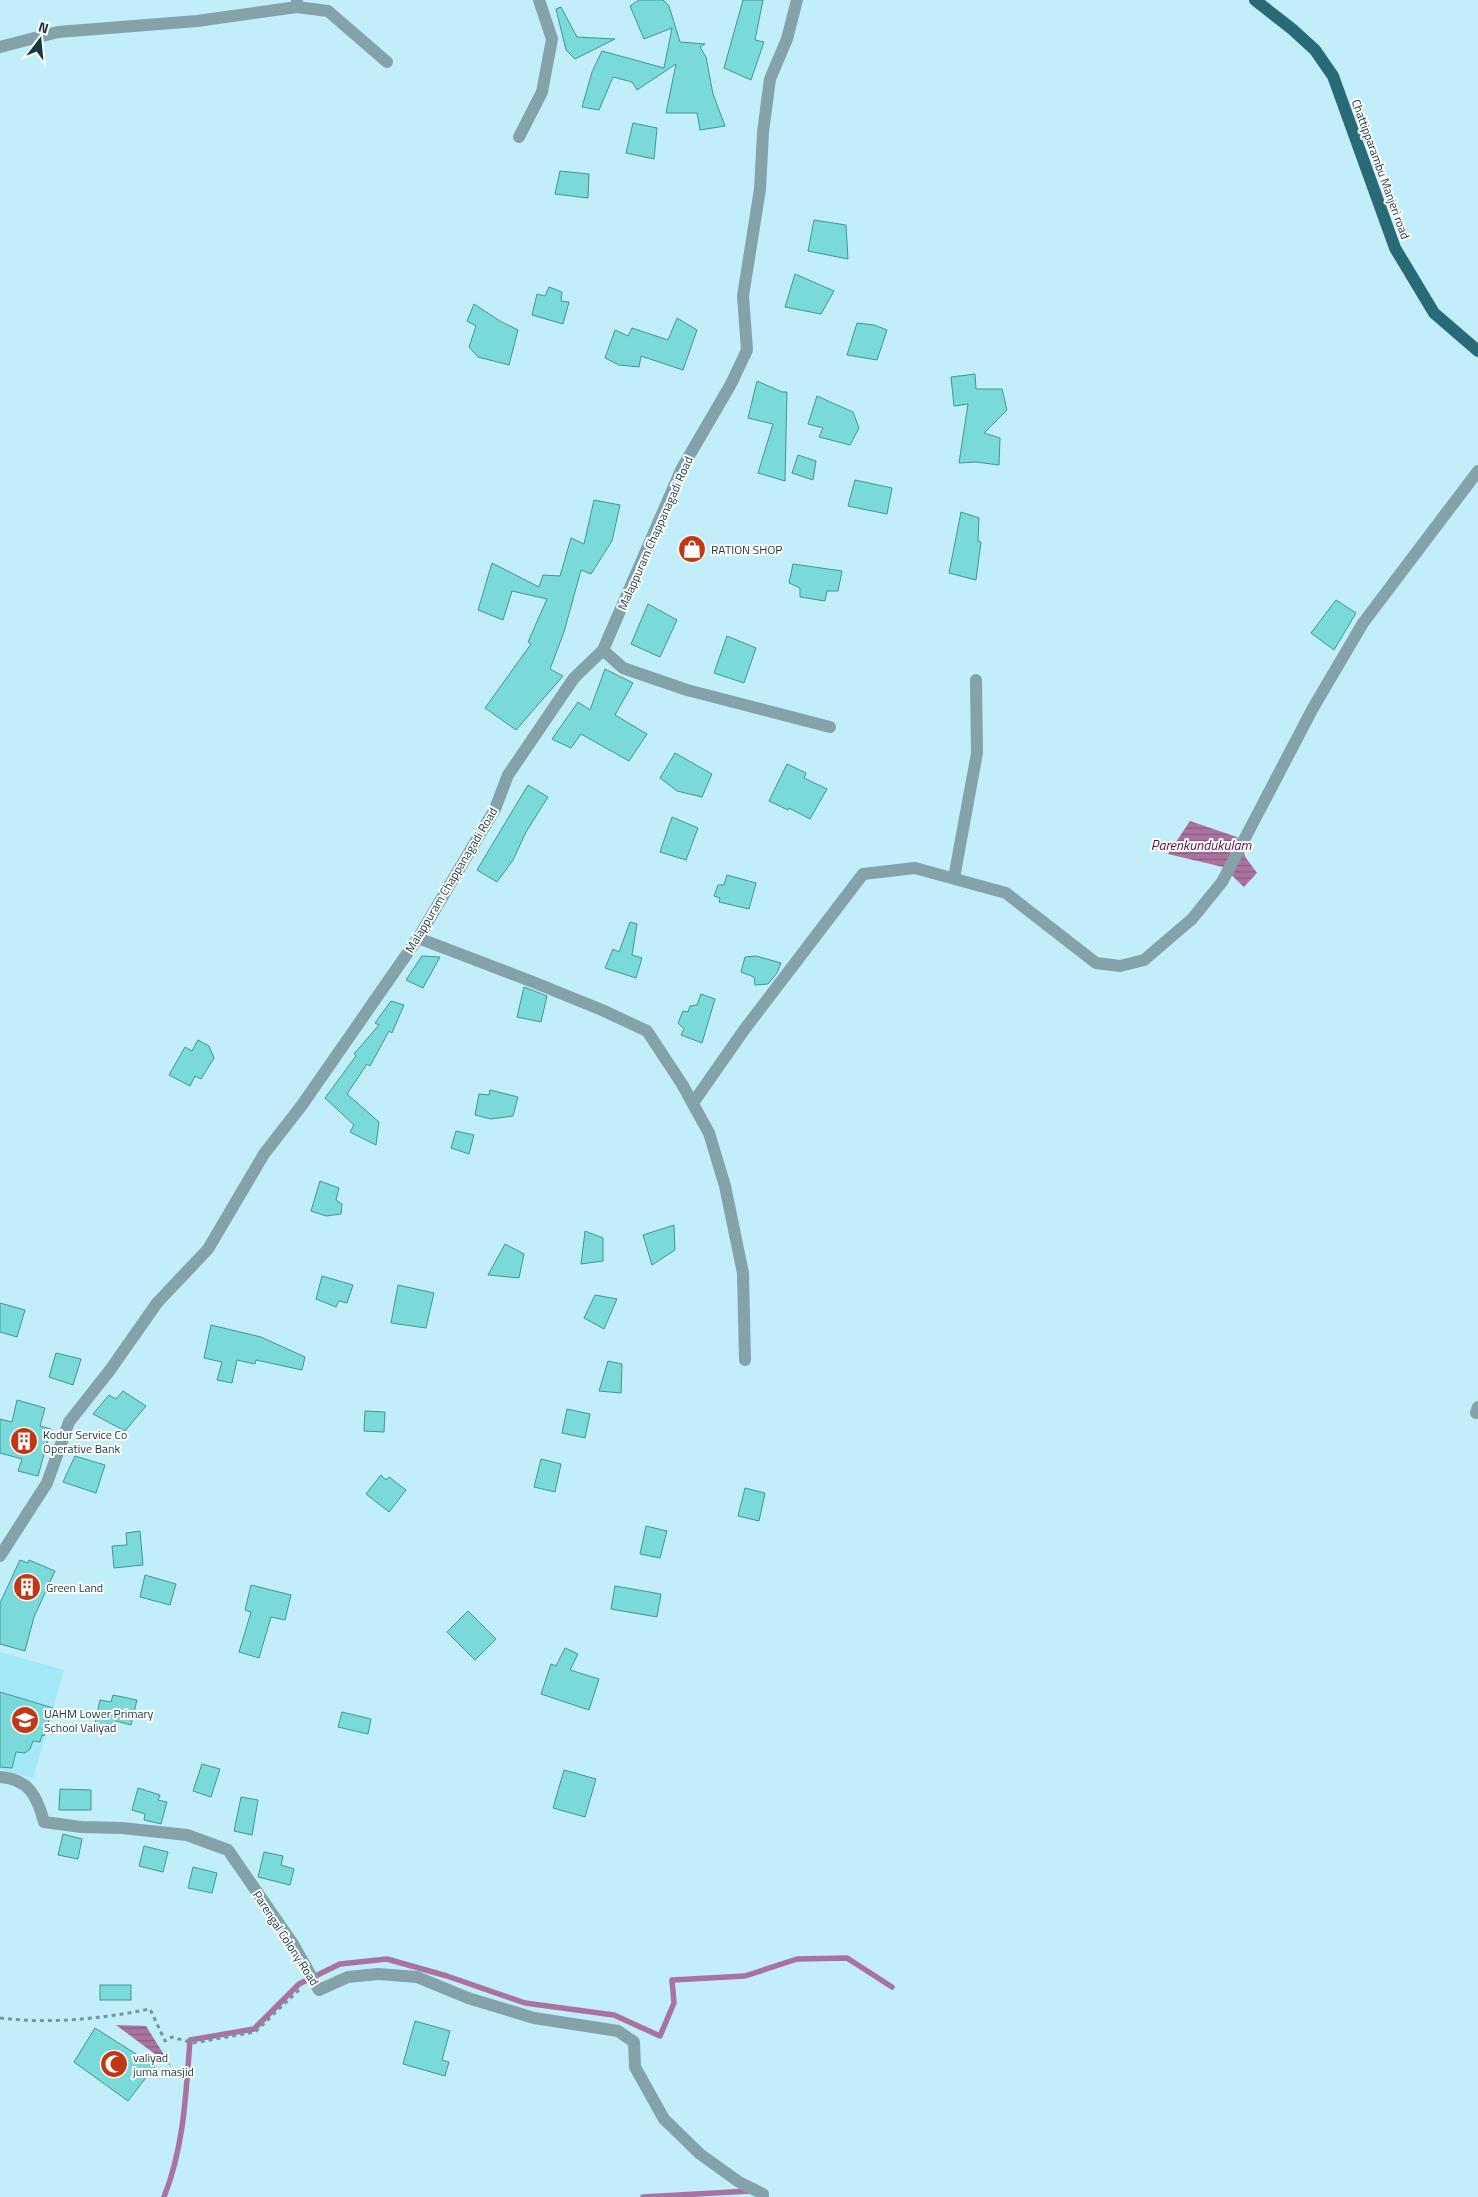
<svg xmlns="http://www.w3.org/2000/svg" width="1478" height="2197" font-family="'Titillium Web',sans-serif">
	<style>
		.built { fill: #a3e8f9 }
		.water { fill: url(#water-rules) }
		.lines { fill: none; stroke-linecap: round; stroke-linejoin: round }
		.stream { stroke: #aa739f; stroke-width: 5.5 }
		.building { fill: #7adad9; stroke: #419595 }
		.path { stroke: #7198a1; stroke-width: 3; stroke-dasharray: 4 4; stroke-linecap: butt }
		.minor { stroke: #83a2aa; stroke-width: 12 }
		.major { stroke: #296a79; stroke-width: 12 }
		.labels { text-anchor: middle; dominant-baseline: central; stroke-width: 4; stroke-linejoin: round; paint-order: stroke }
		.street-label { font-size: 12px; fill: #17383f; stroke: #fff }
		.poi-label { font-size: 12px; fill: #17383f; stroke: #fff; text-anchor: start }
		.water-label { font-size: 14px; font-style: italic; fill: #57134e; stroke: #fff }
	</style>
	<defs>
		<pattern id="water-rules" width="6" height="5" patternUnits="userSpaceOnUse" patternTransform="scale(1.25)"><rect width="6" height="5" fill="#aa739f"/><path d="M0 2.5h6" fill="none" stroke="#895f83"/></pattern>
	</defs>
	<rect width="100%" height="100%" fill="#c1eef9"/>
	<!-- built -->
	<path class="built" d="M0,1652L64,1670L33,1778L0,1769Z"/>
	<!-- water -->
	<g class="water">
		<path d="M1190,821L1237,837L1246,858L1257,873L1244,887L1223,867L1168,854Z"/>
		<path d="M116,2025L146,2026L171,2066Z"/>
	</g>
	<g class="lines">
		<!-- stream -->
		<g class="stream">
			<path d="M164,2197C184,2147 186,2093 190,2040L254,2029L299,1984L340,1964L387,1959L447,1976L525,2003L614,2015L660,2036L674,2003L672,1980L745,1976L797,1959L847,1958L892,1987"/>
			<path d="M643,2197L750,2191"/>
		</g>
	</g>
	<!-- building -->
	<g class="building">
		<path d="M639,0H663L669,6L680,42L705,44L700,47L706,57L713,94L725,126L700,130L697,113H666L676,64L637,90L632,82L613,77L599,110L582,107L592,72L602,51L664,68L672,28L644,39L630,6Z"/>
		<path d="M743,0H763L755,40L764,42L751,80L724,68Z"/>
		<path d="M561,7L577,37L615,39L575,59L566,50L556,9Z"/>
		<path d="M633,123L657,128L654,159L626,153Z"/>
		<path d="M560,171L589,174L588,198L555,194Z"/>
		<path d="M814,220L846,225L848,259L808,251Z"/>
		<path d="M795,274L834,291L821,314L785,307Z"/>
		<path d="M549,287L562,292L561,301L569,302L563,324L532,315L537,294L545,296Z"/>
		<path d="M474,304L500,321L518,330L509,365L478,357L469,347L476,326L467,321Z"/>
		<path d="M677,318L697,330L683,370L641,356L639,367L619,365L605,358L615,330L628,336L632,328L668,340Z"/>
		<path d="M857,323L874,325L887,330L877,360L847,355Z"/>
		<path d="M975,374L976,389H1002L1007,410L984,433L1000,438L999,465L976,462L959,463L968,404L954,406L951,377Z"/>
		<path d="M757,381L782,392H787L785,481L758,473L773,424L748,418Z"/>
		<path d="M817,396L853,412L859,428L850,445L819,437L823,428L808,424Z"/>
		<path d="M798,455L816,461L813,480L792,473Z"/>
		<path d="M855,480L892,488L887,514L848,506Z"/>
		<path d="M594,500L620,505L612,541L591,574L581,570L564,632L550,669L563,676L516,730L485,708L531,644L528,642L547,599L512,591L503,620L478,610L492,563L539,587L543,575L560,576L571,538L584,544Z"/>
		<path d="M961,512L979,518L978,541L981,542L976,580L949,573Z"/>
		<path d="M793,564L842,571L838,591H827L825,601L800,597V588L789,583Z"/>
		<path d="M1336,600L1356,613L1334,650L1311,633Z"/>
		<path d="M648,604L677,620L660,657L631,644Z"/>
		<path d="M727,636L756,648L744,683L714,673Z"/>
		<path d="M605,669L633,683L615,715L647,734L629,761L581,734L571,748L552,739L578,702L590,710Z"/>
		<path d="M675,753L712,774L702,797L677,791L660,778Z"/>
		<path d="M787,764L806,773L804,778L827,789L810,819L789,808L788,810L769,801Z"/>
		<path d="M528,785L548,797L526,832L513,860L497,882L477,870Z"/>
		<path d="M672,817L698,828L686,860L660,852Z"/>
		<path d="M727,875L756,883L749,909L719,902L720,898L714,896L718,885H724Z"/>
		<path d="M630,922L637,924L632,955L642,958L636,978L605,968L613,949L619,952Z"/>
		<path d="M422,956L440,957L423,988L406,980Z"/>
		<path d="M756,956L781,963L777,973L768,984L755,985L754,977L741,972L745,957Z"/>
		<path d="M524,987L547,996L541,1022L517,1017Z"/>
		<path d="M701,994L715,999L702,1043L681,1035L684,1029L678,1023L683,1011L688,1012L690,1006L697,1005Z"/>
		<path d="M391,1001L404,1005L392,1033L389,1031L370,1066L367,1064L347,1094L379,1122L376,1145L350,1132L354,1125L325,1098L356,1056L354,1054L379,1025L375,1023Z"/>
		<path d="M198,1040L209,1046L214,1058L201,1079L195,1076L190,1086L169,1075L185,1047L192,1051Z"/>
		<path d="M490,1090L518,1097L513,1116L491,1119L475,1115L479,1094L489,1095Z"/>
		<path d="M456,1131L474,1135L469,1154L451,1148Z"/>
		<path d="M320,1181L339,1188L336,1200L342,1204L341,1214L326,1216L311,1211Z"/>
		<path d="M674,1225L675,1250L652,1265L643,1235Z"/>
		<path d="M585,1231L603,1238V1261L581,1264Z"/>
		<path d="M505,1244L524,1254L519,1278L488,1275Z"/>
		<path d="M322,1276L353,1285L347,1303L339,1301L336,1307L316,1299Z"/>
		<path d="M398,1285L434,1293L426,1328L391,1323Z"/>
		<path d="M595,1295L617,1299L604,1329L584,1318Z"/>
		<path d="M0,1303L25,1310L17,1337L0,1332Z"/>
		<path d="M211,1325L261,1337L305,1357L302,1370L256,1360L255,1364L237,1360L232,1383L217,1380L222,1362L204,1358Z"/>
		<path d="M56,1353L81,1359L73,1385L49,1377Z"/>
		<path d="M608,1361L622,1364L621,1393L599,1391Z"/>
		<path d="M123,1391L146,1406L125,1431L93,1414L109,1395L116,1399Z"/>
		<path d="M17,1400L45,1408L40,1426L51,1429L38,1476L18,1471L22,1459L0,1453V1419L12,1422Z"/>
		<path d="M567,1409L590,1414L585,1438L562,1433Z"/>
		<path d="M365,1411L385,1412L384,1432L364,1431Z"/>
		<path d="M75,1456L105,1465L96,1493L63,1482Z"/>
		<path d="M541,1459L561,1464L555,1492L534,1487Z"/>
		<path d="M381,1475L386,1480L389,1477L406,1490L389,1512L366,1494Z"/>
		<path d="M745,1488L765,1493L759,1521L738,1516Z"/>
		<path d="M646,1526L667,1531L660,1558L640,1554Z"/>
		<path d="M140,1531L143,1565L114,1568L112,1546L127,1545L126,1533Z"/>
		<path d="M20,1560L28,1563L29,1560L55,1571L34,1617L25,1651L0,1644V1603Z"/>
		<path d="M145,1575L176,1584L170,1605L140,1597Z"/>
		<path d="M251,1585L291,1595L285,1620L271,1617L259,1658L239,1652L251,1612L245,1610Z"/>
		<path d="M615,1586L661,1594L657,1617L611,1609Z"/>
		<path d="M468,1611L496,1639L475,1660L447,1632Z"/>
		<path d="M565,1648L578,1654L570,1670L599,1679L589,1710L541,1694L551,1664L556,1666Z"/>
		<path d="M0,1692L53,1708L44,1736L42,1735L40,1742L33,1741L30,1749L25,1753L16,1752L12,1768L0,1767Z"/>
		<path d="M113,1695L137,1700L131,1725L116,1721L114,1728L95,1724L100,1700L111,1702Z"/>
		<path d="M342,1712L371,1719L368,1734L338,1727Z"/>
		<path d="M202,1764L220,1769L211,1797L193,1791Z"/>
		<path d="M564,1770L596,1779L585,1817L553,1808Z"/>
		<path d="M138,1788L160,1795L158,1800L167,1802L161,1824L144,1820L145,1814L132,1810Z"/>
		<path d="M60,1789L91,1790V1810H59Z"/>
		<path d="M241,1797L258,1800L252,1835L234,1831Z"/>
		<path d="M63,1834L82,1839L78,1859L58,1855Z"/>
		<path d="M144,1846L168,1852L163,1872L139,1866Z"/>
		<path d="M264,1852L283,1856L281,1865L294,1869L290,1885L258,1877Z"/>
		<path d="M193,1867L217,1873L212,1893L188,1888Z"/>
		<rect x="100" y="1985" width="31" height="15"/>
		<path d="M415,2021L450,2031L442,2060L449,2062L445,2076L403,2064Z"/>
		<path d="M95,2028L155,2066L128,2101L74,2062Z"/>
	</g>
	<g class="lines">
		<!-- path -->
		<path class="path" d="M0,2018C50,2024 100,2019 150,2009L165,2041L172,2037L193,2043L255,2032L302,1987"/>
		<!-- minor -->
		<g class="minor">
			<path d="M297,0V7L328,11L387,62"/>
			<path d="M0,47L58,32L197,21L297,7"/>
			<path d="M519,137L542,92L552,39L539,0"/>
			<path d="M603,650L623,668L687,690L830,727"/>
			<path d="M954,878L977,753L976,680"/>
			<path d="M418,938L533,982L602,1010L647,1031L682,1084L709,1133L725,1186L743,1273L745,1360"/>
			<path d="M693,1103L744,1030L863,874L915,868L1006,893L1096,963L1120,966L1144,960L1192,919L1222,882L1313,708L1363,623L1478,471"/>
			<path d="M1476,1413L1478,1407"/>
			<path d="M0,1556L47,1483L69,1422L110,1370L157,1303L208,1249L264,1154L302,1105L418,938L495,809L508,775L574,678L603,650L682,468L731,384L747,350L743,296L760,189L763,132L770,79L787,39L797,0"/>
			<path d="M0,1777C29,1779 37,1796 44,1822L81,1827L122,1828L187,1835L228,1850L293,1944L319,1990L348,1977L378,1974L417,1977L468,1998L534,2018L618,2031L634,2042L635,2067L664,2119L700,2154L739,2182L763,2194V2197"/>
		</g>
		<!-- major -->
		<path class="major" d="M1255,0L1292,29L1315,50L1333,76L1395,248L1434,313L1478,351"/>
	</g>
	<!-- icons -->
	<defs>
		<g id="shop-disc" transform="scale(1.4375)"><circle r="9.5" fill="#c23815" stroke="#fff"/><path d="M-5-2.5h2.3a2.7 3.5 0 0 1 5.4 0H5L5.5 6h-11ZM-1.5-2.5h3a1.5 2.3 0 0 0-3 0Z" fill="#fff"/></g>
		<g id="building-disc" transform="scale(1.4375)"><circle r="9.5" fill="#c23815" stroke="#fff"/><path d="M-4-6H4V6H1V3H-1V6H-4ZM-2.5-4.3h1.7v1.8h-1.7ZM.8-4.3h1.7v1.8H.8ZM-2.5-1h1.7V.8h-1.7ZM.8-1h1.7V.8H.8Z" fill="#fff"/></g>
		<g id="school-disc" transform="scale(1.4375)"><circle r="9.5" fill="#c23815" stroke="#fff"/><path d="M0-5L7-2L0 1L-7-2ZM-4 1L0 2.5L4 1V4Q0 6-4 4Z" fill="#fff"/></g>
		<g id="mosque-disc" transform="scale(1.4375)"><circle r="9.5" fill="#c23815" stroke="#fff"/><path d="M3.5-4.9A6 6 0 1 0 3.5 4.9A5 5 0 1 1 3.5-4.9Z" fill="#fff"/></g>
	</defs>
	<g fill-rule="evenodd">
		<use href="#shop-disc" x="692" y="549"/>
		<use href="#building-disc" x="24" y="1441"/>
		<use href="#building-disc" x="27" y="1587"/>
		<use href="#school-disc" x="25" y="1720"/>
		<use href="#mosque-disc" x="114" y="2064"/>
	</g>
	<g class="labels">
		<!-- street labels -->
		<g class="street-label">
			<text transform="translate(1381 169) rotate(70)">Chattipparambu Manjeri road</text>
			<text transform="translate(655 533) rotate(-66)">Malappuram Chappanagadi Road</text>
			<text transform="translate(451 880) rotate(-59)">Malappuram Chappanagadi Road</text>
			<text transform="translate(286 1938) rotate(57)">Parengal Colony Road</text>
		</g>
		<!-- poi labels -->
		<g class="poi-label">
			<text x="711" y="549">RATION SHOP</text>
			<text x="43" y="1434">Kodur Service Co<tspan x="43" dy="14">Operative Bank</tspan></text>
			<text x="46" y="1587">Green Land</text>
			<text x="44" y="1713">UAHM Lower Primary<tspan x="44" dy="14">School Valiyad</tspan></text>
			<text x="133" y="2057">valiyad<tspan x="133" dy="14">juma masjid</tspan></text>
		</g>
		<!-- water labels -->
		<g class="water-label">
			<text x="1201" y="844">Parenkundukulam</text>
		</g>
	</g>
	<!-- north arrow -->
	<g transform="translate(40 40) rotate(16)" stroke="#ffffff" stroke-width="4" paint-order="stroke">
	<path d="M0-4L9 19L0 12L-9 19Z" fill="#17383f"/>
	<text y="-8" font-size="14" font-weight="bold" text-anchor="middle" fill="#17383f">N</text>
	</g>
</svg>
